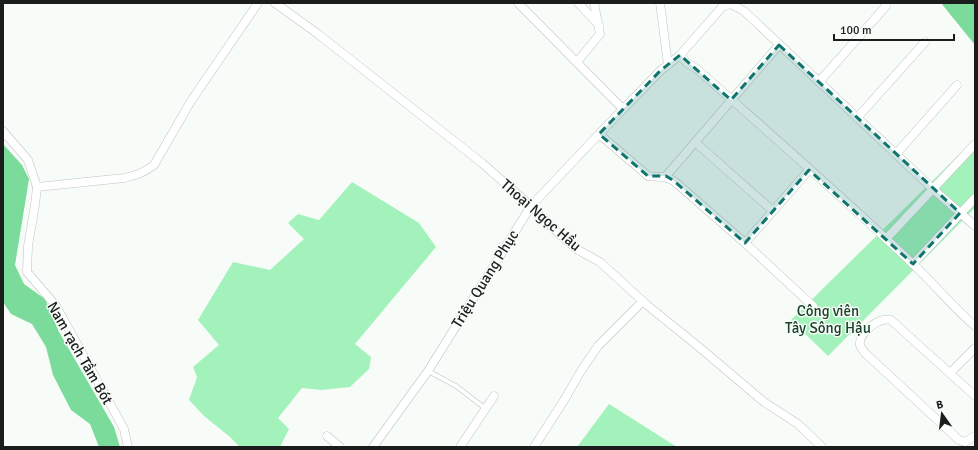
<svg xmlns="http://www.w3.org/2000/svg" width="978" height="450" font-family="Signika,sans-serif">
	<style>
		.green { fill: #a3f2bb }
		.water { fill: #7bdb9b }
		.lines { fill: none; stroke-linecap: round; stroke-linejoin: round }
		.lane-casing { stroke: #bfc3c0; stroke-width: 5 }
		.street-casing { stroke: #bfc3c0; stroke-width: 9 }
		.lane { stroke: #fff; stroke-width: 4 }
		.street { stroke: #fff; stroke-width: 8 }
		.marked { fill: #0f766e; fill-opacity: 0.2; stroke: #0f766e; stroke-width: 3; stroke-dasharray: 8 5; stroke-linejoin: round }
		.labels { text-anchor: middle; dominant-baseline: central; stroke-width: 3; stroke-linejoin: round; paint-order: stroke }
		.street-label { font-size: 15px; fill: #1b1d1c; stroke: #f8fcf9 }
		.park-label { font-size: 15px; fill: #1a4228; stroke: #f8fcf9 }
	</style>
	<rect width="100%" height="100%" fill="#f8fcf9"/>
	<!-- green -->
	<g class="green">
		<path d="M975,139V208L828,356L791,320Z"/>
		<path d="M352,182L419,223L436,247L355,344L371,357L369,369L350,387L322,390L302,388L278,418L289,429L280,447H240L230,437L204,416L189,400L197,377L193,367L219,345L198,320L233,262L270,270L304,239L288,223L298,214L319,220Z"/>
		<path d="M609,404L677,447H577Z"/>
	</g>
	<!-- water -->
	<g class="water">
		<path d="M941,3H975V45Z"/>
		<path d="M3,144L22,165L29,179L15,265L24,284L45,299L59,332L114,427L120,447H99L90,424L71,410L53,375L46,347L32,324L11,314L3,302Z"/>
	</g>
	<g class="lines">
		<!-- lane casing -->
		<g class="lane-casing">
			<path id="lane" d="M428,371L456,386L486,409"/>
		</g>
		<!-- street casing -->
		<g class="street-casing">
			<g id="street">
				<path d="M275,3L318,34L482,163L531,206L557,232L578,250L600,262L647,305L699,347L764,402L798,424L822,447"/>
				<path d="M518,3L623,109"/>
				<path d="M578,3L599,25"/>
				<path d="M660,3L668,65"/>
				<path d="M680,55L687,63L697,69C769,133 843,197 913,264C934,284 953,307 975,326"/>
				<path d="M577,62L600,34L594,3"/>
				<path d="M819,82L886,6"/>
				<path d="M857,118L925,42"/>
				<path d="M3,131L28,160L37,187L35,205L28,246L27,272L56,306L124,429L128,447"/>
				<path d="M599,134L648,176C660,178 663,175 674,181L745,243L813,306"/>
				<path d="M695,142L773,211"/>
				<path d="M896,154L957,85"/>
				<path d="M666,176L779,45"/>
				<path d="M37,187L124,178C136,175 144,173 154,165L191,101L258,3"/>
				<path d="M886,239L975,144"/>
				<path d="M745,243L809,170"/>
				<path d="M913,264L975,198"/>
				<path d="M950,373L975,348"/>
				<path d="M975,396L891,320C880,316 858,333 860,345C861,348 863,350 865,353L959,440L965,442L975,436"/>
				<path d="M327,436L340,447"/>
				<path d="M373,447L428,371L531,206L599,134L660,71L680,55L723,6L731,4L744,11L933,189L975,226"/>
				<path d="M460,447L494,396"/>
				<path d="M534,447L563,402L581,371L598,346L643,301"/>
			</g>
		</g>
		<!-- lane -->
		<use href="#lane" class="lane"/>
		<!-- street -->
		<use href="#street" class="street"/>
	</g>
	<!-- marked area -->
	<path class="marked" d="M779,45L960,213L913,264L809,170L745,243L674,181L666,176H648L599,134L660,71L680,55L731,100Z"/>
	<g class="labels">
		<!-- street labels -->
		<g class="street-label">
			<text transform="translate(541 215) rotate(41)">Thoại Ngọc Hầu</text>
			<text transform="translate(485 279) rotate(-58)">Triệu Quang Phục</text>
			<text transform="translate(80 353) rotate(60)">Nam rạch Tầm Bót</text>
		</g>
		<!-- park labels -->
		<g class="park-label">
			<text x="828" y="311">Công viên<tspan x="828" dy="17">Tây Sông Hậu</tspan></text>
		</g>
	</g>
	<!-- border -->
	<rect width="978" height="450" fill="none" stroke="#1b1d1c" stroke-width="8"/>
	<!-- north arrow -->
	<g transform="translate(942 414) rotate(346)" stroke="#f8fcf9" stroke-width="3" paint-order="stroke">
	<path d="M0-3L7 15L0 10L-7 15Z" fill="#1b1d1c"/>
	<text y="-6" font-size="11" font-weight="bold" text-anchor="middle" fill="#1b1d1c">B</text>
	</g>
	<!-- scale -->
	<path d="M834 34v6h120v-6" fill="none" stroke="#1b1d1c" stroke-width="2"/>
	<text x="840" y="34" font-size="12" fill="#1b1d1c" stroke="#f8fcf9" stroke-width="3" paint-order="stroke">100 m</text>
</svg>
